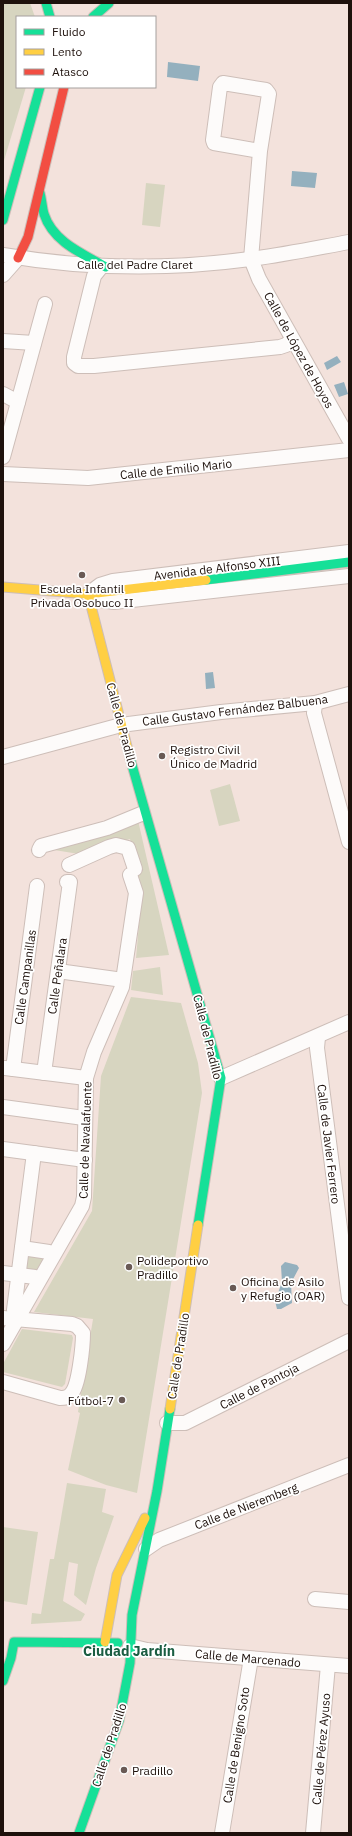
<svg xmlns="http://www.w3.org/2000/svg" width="352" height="1836" font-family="'IBM Plex Sans',sans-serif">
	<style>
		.green { fill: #d7d5c0 }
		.water { fill: #94b0be }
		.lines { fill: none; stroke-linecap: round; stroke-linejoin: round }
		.street-casing { stroke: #cdbeb8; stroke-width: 16 }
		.fast-casing { stroke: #cdbeb8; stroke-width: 11 }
		.slow-casing { stroke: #cdbeb8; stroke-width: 11 }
		.jam-casing { stroke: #cdbeb8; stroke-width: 11 }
		.street { stroke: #fdfbfa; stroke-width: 14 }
		.fast { stroke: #16e098; stroke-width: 9 }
		.slow { stroke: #ffcf43; stroke-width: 9 }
		.jam { stroke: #f24e42; stroke-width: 9 }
		.poi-dot { fill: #695a55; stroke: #fff; stroke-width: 1.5 }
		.labels { text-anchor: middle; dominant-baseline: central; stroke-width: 3.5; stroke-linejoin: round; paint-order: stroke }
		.street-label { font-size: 12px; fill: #1e110c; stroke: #fff }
		.poi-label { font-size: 12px; fill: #1e110c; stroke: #fff; text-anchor: start }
		.quarter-label { font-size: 14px; font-weight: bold; fill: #1a5d42; stroke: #fff }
	</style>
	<rect width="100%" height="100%" fill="#f3e2dc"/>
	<!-- green -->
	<g class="green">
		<path d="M3,3H30L35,17H17V87H26L3,164Z"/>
		<path d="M146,183L165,185L160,227L142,225Z"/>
		<path d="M230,784L240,821L219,826L210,790Z"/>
		<path d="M137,816L169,955L136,958L142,890L130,839L79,854L48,849Z"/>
		<path d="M160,967L163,995L131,990L133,971Z"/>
		<path d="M131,997L181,1003L198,1063L202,1093L137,1493L106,1485L68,1470L80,1413L78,1412L93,1319L34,1312L92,1211L101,1076Z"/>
		<path d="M25,1252L46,1254L34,1274L23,1272Z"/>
		<path d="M22,1329L72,1335L73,1338L65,1384L62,1387L3,1372V1364Z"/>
		<path d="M67,1483L106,1489L102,1512L114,1516L96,1568L86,1605L74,1595L78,1564L69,1562L63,1601L85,1614L81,1621L31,1624L32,1613L41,1614L50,1559H54Z"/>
		<path d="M3,1527L38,1532L27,1605L3,1601Z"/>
	</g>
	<!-- water -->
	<g class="water">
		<path d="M168,62L200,66L198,81L167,77Z"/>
		<path d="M292,171L317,173L315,188L291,186Z"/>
		<path d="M337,356L341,362L327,370L324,363Z"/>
		<path d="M344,382L348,394L339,397L334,385Z"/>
		<path d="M213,672L215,688L206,689L205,673Z"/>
		<path d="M285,1262L297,1265L299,1268L291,1283L292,1303L281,1309H277L275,1301L282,1282L281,1266Z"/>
	</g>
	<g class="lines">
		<!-- street casing -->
		<g class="street-casing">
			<g id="street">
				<path d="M260,151L214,143L213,140L220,87L223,83L266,90L269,94L260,151L251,259L259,279L349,439"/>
				<path d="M3,255C85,269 168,270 250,259C283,255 316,248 349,242"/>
				<path d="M102,266L94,276L74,357V363L78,366H94L280,347L286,345L292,340"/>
				<path d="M3,275L18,258"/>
				<path d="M3,341L34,343"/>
				<path d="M3,394L18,402"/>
				<path d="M3,457L45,304"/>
				<path d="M3,474L88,478L349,450"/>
				<path d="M349,552L113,581L100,585L88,594L101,600L114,602L349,576"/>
				<path d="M315,703L314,713L349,842"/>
				<path d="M3,757L121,725L221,712L315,703L349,694"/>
				<path d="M39,850L41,846L107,828L141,814"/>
				<path d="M69,865L109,847L116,845L128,848L135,869"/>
				<path d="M58,971L123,980"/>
				<path d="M318,1037L317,1048L349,1298"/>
				<path d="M5,1068L86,1078"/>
				<path d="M13,1069L37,886"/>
				<path d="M44,1073L70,882H67"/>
				<path d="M221,1078L349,1022"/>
				<path d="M3,1107L84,1118"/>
				<path d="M3,1149L85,1160"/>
				<path d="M22,1248L49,1252"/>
				<path d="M3,1273L35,1277"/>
				<path d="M14,1310L34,1153"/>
				<path d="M3,1318L72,1324L77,1326L83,1333C83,1346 79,1386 71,1394C68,1398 64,1398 60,1398L3,1382"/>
				<path d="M3,1344L82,1206L84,1197L86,1078L94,1052L122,987L136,893L130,875"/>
				<path d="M167,1423H185L349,1341"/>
				<path d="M146,1549L159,1540L349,1465"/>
				<path d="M315,1599L349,1602"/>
				<path d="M130,1646L147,1650L349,1666"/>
				<path d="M222,1833L250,1664L248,1658"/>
				<path d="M313,1833L328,1665"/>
			</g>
		</g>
		<!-- fast casing -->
		<g class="fast-casing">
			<g id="fast">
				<path d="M46,3L50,17"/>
				<path d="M93,17L109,3"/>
				<path d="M40,193C42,200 42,207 44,214C53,242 83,254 106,267"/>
				<path d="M3,220L40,87"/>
				<path d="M206,580L349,562"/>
				<path d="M130,758L221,1078L198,1225"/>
				<path d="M3,1681L11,1658L14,1642L118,1643"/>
				<path d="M79,1833L119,1721L130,1663L132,1615L157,1491L170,1409"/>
			</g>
		</g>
		<!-- slow casing -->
		<g class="slow-casing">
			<g id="slow">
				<path d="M3,587L88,594L206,580"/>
				<path d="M88,594L130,758"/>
				<path d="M170,1409L198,1225"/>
				<path d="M105,1642L117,1575L145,1518"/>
			</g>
		</g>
		<!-- jam casing -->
		<g class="jam-casing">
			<path id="jam" d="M18,258L28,237L64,87"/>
		</g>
		<!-- street -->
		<use href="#street" class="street"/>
		<!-- fast -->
		<use href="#fast" class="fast"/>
		<!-- slow -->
		<use href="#slow" class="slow"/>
		<!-- jam -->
		<use href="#jam" class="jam"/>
	</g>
	<!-- markers -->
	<g class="poi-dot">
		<circle cx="82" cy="575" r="4"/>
		<circle cx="162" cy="756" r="4"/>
		<circle cx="129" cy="1267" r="4"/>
		<circle cx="233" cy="1288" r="4"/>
		<circle cx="122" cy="1400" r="4"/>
		<circle cx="124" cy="1770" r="4"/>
	</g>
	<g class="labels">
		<!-- street labels -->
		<g class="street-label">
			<text x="135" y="264">Calle del Padre Claret</text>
			<text transform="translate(299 350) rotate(61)">Calle de López de Hoyos</text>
			<text transform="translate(176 469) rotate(-6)">Calle de Emilio Mario</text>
			<text transform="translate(217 568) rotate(-7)">Avenida de Alfonso XIII</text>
			<text transform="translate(235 710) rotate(-7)">Calle Gustavo Fernández Balbuena</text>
			<text transform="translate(122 725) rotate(75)">Calle de Pradillo</text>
			<text transform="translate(57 976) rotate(-82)">Calle Peñalara</text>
			<text transform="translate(25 977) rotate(-82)">Calle Campanillas</text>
			<text transform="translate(208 1037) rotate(76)">Calle de Pradillo</text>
			<text transform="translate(85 1140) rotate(-88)">Calle de Navalafuente</text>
			<text transform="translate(329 1144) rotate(83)">Calle de Javier Ferrero</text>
			<text transform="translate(178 1356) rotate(-81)">Calle de Pradillo</text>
			<text transform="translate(259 1386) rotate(-27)">Calle de Pantoja</text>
			<text transform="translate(246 1506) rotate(-21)">Calle de Nieremberg</text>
			<text transform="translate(248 1658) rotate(5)">Calle de Marcenado</text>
			<text transform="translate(109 1745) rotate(-72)">Calle de Pradillo</text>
			<text transform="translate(236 1745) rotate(-81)">Calle de Benigno Soto</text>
			<text transform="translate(321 1749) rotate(-85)">Calle de Pérez Ayuso</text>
		</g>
		<!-- poi labels -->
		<g class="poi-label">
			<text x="82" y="588" text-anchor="middle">Escuela Infantil<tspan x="82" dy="14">Privada Osobuco II</tspan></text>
			<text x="170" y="749">Registro Civil<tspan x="170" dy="14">Único de Madrid</tspan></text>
			<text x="137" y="1260">Polideportivo<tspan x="137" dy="14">Pradillo</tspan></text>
			<text x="241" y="1281">Oficina de Asilo<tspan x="241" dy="14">y Refugio (OAR)</tspan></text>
			<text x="114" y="1400" text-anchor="end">Fútbol-7</text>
			<text x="132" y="1770">Pradillo</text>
		</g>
		<!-- quarter labels -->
		<g class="quarter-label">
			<text x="129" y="1651">Ciudad Jardín</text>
		</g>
	</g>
	<!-- border -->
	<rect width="352" height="1836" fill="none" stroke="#1e110c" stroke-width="8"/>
	<!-- legend -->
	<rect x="16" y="16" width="140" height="72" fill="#ffffff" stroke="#a5a09e"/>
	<rect x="24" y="29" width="20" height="6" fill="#16e098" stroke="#a5a09e"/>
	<text x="52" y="36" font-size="12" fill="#1e110c">Fluido</text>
	<rect x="24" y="49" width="20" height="6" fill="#ffcf43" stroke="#a5a09e"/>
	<text x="52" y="56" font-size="12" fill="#1e110c">Lento</text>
	<rect x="24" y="69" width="20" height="6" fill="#f24e42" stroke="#a5a09e"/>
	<text x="52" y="76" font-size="12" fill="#1e110c">Atasco</text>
</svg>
